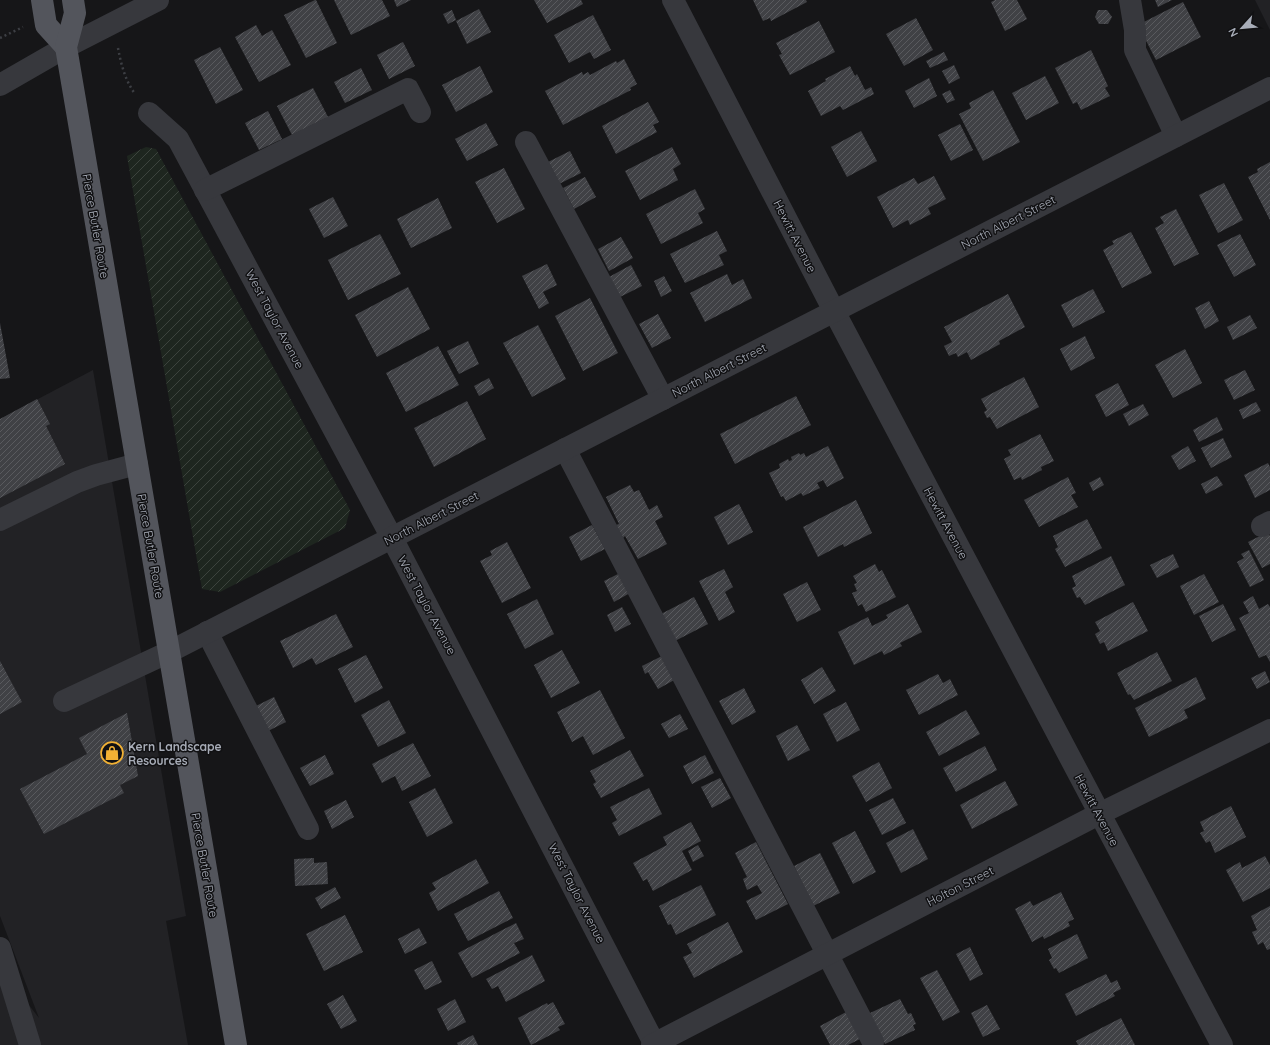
<svg xmlns="http://www.w3.org/2000/svg" width="1270" height="1045" font-family="Quicksand,sans-serif">
	<style>
		.built { fill: #222225 }
		.garden { fill: url(#garden-furrows) }
		.building { fill: url(#building-hatch) }
		.lines { fill: none; stroke-linecap: round; stroke-linejoin: round }
		.path { stroke: #3d3f44; stroke-width: 2.5; stroke-dasharray: 2 3; stroke-linecap: butt }
		.minor { stroke: #37383d; stroke-width: 22 }
		.major { stroke: #53555c; stroke-width: 22 }
		.labels { text-anchor: middle; dominant-baseline: central; stroke-width: 3; stroke-linejoin: round; paint-order: stroke }
		.street-label { font-size: 12px; fill: #a8adb8; stroke: #111113 }
		.poi-label { font-size: 12px; font-weight: bold; fill: #a8adb8; stroke: #111113; text-anchor: start }
	</style>
	<defs>
		<pattern id="garden-furrows" width="10" height="10" patternUnits="userSpaceOnUse"><rect width="10" height="10" fill="#1e261f"/><path d="M-1 1l2-2M0 10L10 0M9 11l2-2" fill="none" stroke="#3c433d"/></pattern>
		<pattern id="building-hatch" width="6" height="6" patternUnits="userSpaceOnUse"><rect width="6" height="6" fill="#404145"/><path d="M-1 1l2-2M0 6l6-6M5 7l2-2" fill="none" stroke="#595a5e"/></pattern>
	</defs>
	<rect width="100%" height="100%" fill="#161618"/>
	<!-- built -->
	<g class="built">
		<path d="M1255,0H1270V30Z"/>
		<path d="M93,370L186,916L166,921L188,1045H0V968L39,1018L0,916V419Z"/>
	</g>
	<!-- garden -->
	<path class="garden" d="M146,147L156,149L350,510L345,528L220,592L202,589L127,156Z"/>
	<!-- building -->
	<g class="building">
		<path d="M315,0H316L337,43L306,58L284,15Z"/>
		<path d="M334,0H382L390,16L351,35Z"/>
		<path d="M394,0H411L397,7Z"/>
		<path d="M534,0H581L583,4L547,23Z"/>
		<path d="M753,0H806L807,2L771,21L770,18L763,21Z"/>
		<path d="M995,0H1017L1027,19L1005,31L991,2Z"/>
		<path d="M1155,0H1172L1158,7Z"/>
		<path d="M1183,2L1201,37L1156,60L1138,25Z"/>
		<path d="M479,9L491,32L467,44L456,21Z"/>
		<path d="M452,10L456,20L448,24L443,14Z"/>
		<path d="M1098,10H1107L1112,17L1108,24H1099L1095,17Z"/>
		<path d="M593,15L611,50L594,59L590,52L569,63L554,35Z"/>
		<path d="M916,18L933,50L904,66L886,34Z"/>
		<path d="M819,21L835,52L790,75L779,55L782,54L776,43Z"/>
		<path d="M256,25L262,36L272,30L291,65L259,82L235,37Z"/>
		<path d="M403,42L415,66L389,79L377,55Z"/>
		<path d="M220,47L243,90L216,104L194,60Z"/>
		<path d="M1091,50L1108,86L1105,88L1110,96L1081,110L1077,102L1073,104L1055,68Z"/>
		<path d="M944,52L948,60L930,68L926,61Z"/>
		<path d="M624,59L637,84L630,88L631,90L563,125L545,91L582,72L583,75L588,72L590,75L616,61L617,63Z"/>
		<path d="M954,65L960,78L949,84L942,71Z"/>
		<path d="M480,66L493,92L456,112L442,85Z"/>
		<path d="M850,66L855,76L857,74L865,90L871,87L874,94L843,110L840,106L821,116L808,91L826,81L825,79Z"/>
		<path d="M361,68L372,90L345,103L334,82Z"/>
		<path d="M1045,76L1059,103L1026,120L1012,93Z"/>
		<path d="M929,78L937,96L914,108L905,91Z"/>
		<path d="M313,88L328,117L292,135L277,106Z"/>
		<path d="M950,90L955,100L947,103L942,94Z"/>
		<path d="M993,90L1020,142L983,161L959,114L971,108L969,103Z"/>
		<path d="M648,102L659,122L653,125L657,132L616,154L602,126Z"/>
		<path d="M268,111L282,139L259,150L245,123Z"/>
		<path d="M486,123L498,145L467,161L455,139Z"/>
		<path d="M960,124L973,150L951,161L938,135Z"/>
		<path d="M861,131L877,161L847,177L831,147Z"/>
		<path d="M672,147L681,164L673,169L678,180L640,200L625,171Z"/>
		<path d="M570,151L581,173L559,184L548,162Z"/>
		<path d="M1270,162V220L1248,177L1258,172L1257,169Z"/>
		<path d="M504,168L525,209L497,223L475,182Z"/>
		<path d="M934,176L946,199L928,208L931,214L910,225L908,220L893,228L877,197L914,178L918,184Z"/>
		<path d="M585,177L596,197L574,209L563,188Z"/>
		<path d="M1224,183L1243,220L1218,233L1199,195Z"/>
		<path d="M695,189L705,209L698,213L703,223L661,244L646,214Z"/>
		<path d="M333,197L348,226L324,238L309,209Z"/>
		<path d="M438,198L452,228L411,248L397,219Z"/>
		<path d="M1176,209L1199,254L1174,266L1155,228L1164,223L1160,217Z"/>
		<path d="M717,231L727,251L719,255L724,265L685,283L670,254Z"/>
		<path d="M1131,232L1152,273L1122,288L1103,250L1114,244L1112,241Z"/>
		<path d="M380,234L401,274L348,300L328,260Z"/>
		<path d="M1240,234L1256,265L1234,277L1217,245Z"/>
		<path d="M621,237L633,258L609,271L598,249Z"/>
		<path d="M547,264L557,285L543,292L549,303L539,309L522,276Z"/>
		<path d="M631,265L642,286L620,297L609,277Z"/>
		<path d="M727,274L732,285L743,279L752,298L705,322L690,293Z"/>
		<path d="M664,276L672,291L661,297L654,281Z"/>
		<path d="M408,287L430,329L377,357L355,315Z"/>
		<path d="M1093,289L1105,312L1073,328L1061,305Z"/>
		<path d="M1008,294L1025,327L999,341L1000,344L971,360L967,352L958,357L956,353L949,356L944,346L952,342L944,327Z"/>
		<path d="M590,298L618,353L583,371L555,316Z"/>
		<path d="M1209,301L1219,321L1205,329L1195,308Z"/>
		<path d="M658,314L671,338L652,348L639,324Z"/>
		<path d="M1250,315L1257,328L1233,340L1227,327Z"/>
		<path d="M0,323L10,378L0,379Z"/>
		<path d="M538,325L566,379L532,397L503,343Z"/>
		<path d="M1085,336L1095,358L1071,371L1060,349Z"/>
		<path d="M468,341L479,364L459,374L447,351Z"/>
		<path d="M438,346L459,385L406,412L386,373Z"/>
		<path d="M1185,349L1202,383L1173,398L1155,365Z"/>
		<path d="M1245,370L1255,390L1234,400L1224,380Z"/>
		<path d="M1024,377L1039,407L997,429L990,417L987,418L984,412L987,410L981,399Z"/>
		<path d="M489,378L494,388L479,396L474,386Z"/>
		<path d="M1118,383L1129,405L1106,417L1095,395Z"/>
		<path d="M796,396L811,425L735,464L720,434Z"/>
		<path d="M37,399L50,424L46,426L65,464L0,498V419Z"/>
		<path d="M467,401L486,439L434,467L414,428Z"/>
		<path d="M1256,402L1261,411L1243,419L1239,410Z"/>
		<path d="M1143,404L1149,415L1129,426L1123,414Z"/>
		<path d="M1217,417L1223,430L1199,442L1193,430Z"/>
		<path d="M1040,434L1054,461L1041,467L1042,470L1022,480L1021,477L1014,480L1004,459L1011,455L1008,450Z"/>
		<path d="M1223,438L1232,457L1211,468L1201,448Z"/>
		<path d="M828,446L844,478L827,487L823,480L817,483L820,488L803,496L801,493L786,501L783,496L781,497L769,473L780,468L779,464L788,459L789,461L792,460L791,457L799,453L800,455L804,453L806,457Z"/>
		<path d="M1188,446L1196,461L1179,470L1171,456Z"/>
		<path d="M1268,463L1270,467V490L1255,498L1244,475Z"/>
		<path d="M1217,476L1223,485L1206,494L1201,484Z"/>
		<path d="M1068,477L1076,493L1071,495L1078,507L1039,527L1024,500Z"/>
		<path d="M1100,477L1104,485L1093,491L1089,483Z"/>
		<path d="M630,485L634,492L639,490L649,510L657,505L663,517L655,521L667,544L638,559L625,536L623,538L616,525L619,524L606,497Z"/>
		<path d="M856,500L872,533L844,547L843,544L818,557L803,527Z"/>
		<path d="M739,504L753,532L728,545L714,517Z"/>
		<path d="M1087,519L1102,548L1065,567L1055,549L1058,547L1053,536Z"/>
		<path d="M592,525L605,549L581,561L569,537Z"/>
		<path d="M1268,532L1270,536V564L1262,568L1248,542Z"/>
		<path d="M507,542L531,588L502,603L480,561L492,555L490,551Z"/>
		<path d="M1249,550L1264,580L1250,587L1237,562L1244,558L1241,554Z"/>
		<path d="M1173,554L1179,567L1157,578L1150,565Z"/>
		<path d="M1111,556L1125,585L1085,605L1080,597L1077,598L1072,588L1076,586L1072,576Z"/>
		<path d="M875,564L879,572L882,570L896,597L866,612L862,604L858,606L852,593L857,591L854,584L857,583L853,576Z"/>
		<path d="M724,569L733,587L725,592L735,612L719,621L699,581Z"/>
		<path d="M620,573L630,593L614,602L604,581Z"/>
		<path d="M1204,574L1219,602L1194,615L1180,586Z"/>
		<path d="M807,582L821,610L797,622L783,594Z"/>
		<path d="M1253,596L1259,609L1268,604L1270,607V662L1266,655L1259,658L1239,618L1249,613L1243,602Z"/>
		<path d="M694,597L708,624L673,642L659,615Z"/>
		<path d="M537,599L554,634L525,649L507,614Z"/>
		<path d="M1133,602L1148,631L1108,651L1104,642L1100,644L1095,634L1100,631L1095,622Z"/>
		<path d="M908,604L922,632L900,643L902,646L884,655L882,651L854,665L838,632L868,617L872,626L888,618L886,615Z"/>
		<path d="M1223,604L1236,630L1212,642L1199,616Z"/>
		<path d="M622,607L631,624L615,632L607,615Z"/>
		<path d="M336,614L353,647L316,665L312,658L293,668L280,641Z"/>
		<path d="M562,650L580,683L551,698L534,665Z"/>
		<path d="M1157,652L1172,681L1134,700L1130,694L1128,695L1117,673Z"/>
		<path d="M366,655L383,688L355,703L338,669Z"/>
		<path d="M664,655L676,679L658,689L648,672L645,674L642,666Z"/>
		<path d="M0,661L22,702L0,714Z"/>
		<path d="M822,667L836,691L814,704L801,680Z"/>
		<path d="M1265,671L1270,682L1257,689L1251,678Z"/>
		<path d="M938,674L943,683L950,679L958,695L919,715L906,690Z"/>
		<path d="M1196,677L1206,699L1184,710L1188,718L1149,737L1135,708Z"/>
		<path d="M744,688L756,712L732,725L719,701Z"/>
		<path d="M600,690L625,738L593,755L583,736L572,742L557,712Z"/>
		<path d="M274,697L286,722L268,731L256,706Z"/>
		<path d="M389,700L406,733L378,747L361,715Z"/>
		<path d="M846,702L860,730L837,742L823,714Z"/>
		<path d="M966,710L980,734L939,756L926,732Z"/>
		<path d="M127,713L138,776L120,785L124,793L44,834L20,789L87,754L79,738Z"/>
		<path d="M680,714L688,729L669,738L661,724Z"/>
		<path d="M797,725L810,750L788,761L776,736Z"/>
		<path d="M413,743L431,776L402,791L395,776L382,783L372,764Z"/>
		<path d="M985,746L997,770L956,792L943,768Z"/>
		<path d="M630,750L644,776L601,798L593,784L596,782L590,771Z"/>
		<path d="M325,755L334,774L310,786L300,768Z"/>
		<path d="M705,755L714,773L692,784L683,766Z"/>
		<path d="M879,762L892,788L866,802L852,776Z"/>
		<path d="M720,778L731,798L712,808L701,787Z"/>
		<path d="M1005,781L1018,805L972,829L960,805Z"/>
		<path d="M435,788L453,823L427,837L409,802Z"/>
		<path d="M649,788L662,814L619,836L612,823L617,820L610,807Z"/>
		<path d="M893,798L906,823L882,835L869,810Z"/>
		<path d="M346,800L354,817L332,829L324,811Z"/>
		<path d="M1231,806L1246,837L1215,853L1210,841L1206,843L1200,833L1204,831L1200,822Z"/>
		<path d="M691,822L701,841L682,851L692,870L653,891L647,879L643,881L633,863L667,845L663,837Z"/>
		<path d="M913,829L928,859L901,873L886,843Z"/>
		<path d="M855,831L876,872L853,884L832,843Z"/>
		<path d="M756,842L788,904L756,920L746,901L762,893L757,885L747,890L743,879L747,877L735,853Z"/>
		<path d="M698,845L704,856L693,862L688,851Z"/>
		<path d="M820,853L840,893L813,906L794,866Z"/>
		<path d="M1265,856L1270,865V888L1243,902L1226,870L1240,862L1242,868Z"/>
		<path d="M314,858V863L327,862L328,884L295,886L294,859Z"/>
		<path d="M476,859L489,883L438,911L429,893L436,889L432,883Z"/>
		<path d="M701,885L716,915L676,935L671,924L668,925L659,906Z"/>
		<path d="M335,887L341,898L321,909L315,898Z"/>
		<path d="M499,891L513,918L468,941L454,914Z"/>
		<path d="M1061,892L1074,919L1068,922L1070,926L1044,939L1043,936L1032,942L1015,909L1030,901L1033,906Z"/>
		<path d="M1270,906V949L1267,950L1263,942L1258,945L1252,932L1257,930L1251,916Z"/>
		<path d="M345,915L363,952L324,971L306,934Z"/>
		<path d="M728,922L743,952L694,978L683,957L692,953L687,944Z"/>
		<path d="M516,923L524,939L514,943L520,953L472,978L458,953Z"/>
		<path d="M419,928L427,943L405,954L398,939Z"/>
		<path d="M1077,934L1088,958L1059,973L1056,968L1054,969L1049,960L1052,958L1048,949Z"/>
		<path d="M970,947L983,974L970,981L956,954Z"/>
		<path d="M532,955L545,981L506,1002L498,986L492,989L486,979Z"/>
		<path d="M432,961L442,982L425,990L414,970Z"/>
		<path d="M937,970L960,1012L943,1021L920,978Z"/>
		<path d="M1106,974L1111,983L1117,980L1121,989L1113,993L1115,996L1076,1016L1065,994Z"/>
		<path d="M343,995L357,1021L341,1029L327,1004Z"/>
		<path d="M455,999L466,1022L448,1031L437,1009Z"/>
		<path d="M900,999L908,1014L911,1013L916,1024L913,1025L915,1030L885,1044L870,1013Z"/>
		<path d="M553,1002L565,1024L558,1027L560,1030L531,1045L518,1018L547,1003L548,1005Z"/>
		<path d="M987,1005L1000,1029L983,1037L971,1013Z"/>
		<path d="M848,1011L862,1038L848,1045H830L820,1026Z"/>
		<path d="M1121,1018L1135,1045H1078L1076,1041Z"/>
		<path d="M473,1035L478,1045H458L457,1043Z"/>
	</g>
	<g class="lines">
		<!-- path -->
		<g class="path">
			<path d="M0,38L23,27"/>
			<path d="M118,48C121,64 125,80 135,94"/>
		</g>
		<!-- minor -->
		<g class="minor">
			<path d="M673,0L834,311L1222,1045"/>
			<path d="M1130,0L1135,30V50L1176,136"/>
			<path d="M0,85L66,47L158,0"/>
			<path d="M149,113L178,139L392,538L655,1045"/>
			<path d="M526,142L663,399"/>
			<path d="M205,190L408,89L420,112"/>
			<path d="M565,449L873,1042"/>
			<path d="M0,520L77,482L96,475L137,464"/>
			<path d="M1262,526L1270,522"/>
			<path d="M207,632L308,829"/>
			<path d="M64,701L169,652L1270,88"/>
			<path d="M0,948L30,1045"/>
			<path d="M652,1045L1099,814L1270,730"/>
		</g>
		<!-- major -->
		<g class="major">
			<path d="M42,0L46,25L66,47"/>
			<path d="M73,0L75,13L66,47L236,1045"/>
		</g>
	</g>
	<!-- icons -->
	<defs>
		<g id="shop-ring" transform="scale(1.15)"><circle r="9.5" fill="#111113" stroke="#f2b134" stroke-width="1.5"/><path d="M-5-2.5h2.3a2.7 3.5 0 0 1 5.4 0H5L5.5 6h-11ZM-1.5-2.5h3a1.5 2.3 0 0 0-3 0Z" fill="#f2b134"/></g>
	</defs>
	<g fill-rule="evenodd">
		<use href="#shop-ring" x="112" y="753"/>
	</g>
	<g class="labels">
		<!-- street labels -->
		<g class="street-label">
			<text transform="translate(1008 222) rotate(-27)">North Albert Street</text>
			<text transform="translate(96 226) rotate(80)">Pierce Butler Route</text>
			<text transform="translate(795 236) rotate(63)">Hewitt Avenue</text>
			<text transform="translate(275 319) rotate(62)">West Taylor Avenue</text>
			<text transform="translate(719 370) rotate(-27)">North Albert Street</text>
			<text transform="translate(431 518) rotate(-27)">North Albert Street</text>
			<text transform="translate(946 523) rotate(62)">Hewitt Avenue</text>
			<text transform="translate(151 546) rotate(80)">Pierce Butler Route</text>
			<text transform="translate(427 605) rotate(62)">West Taylor Avenue</text>
			<text transform="translate(1097 810) rotate(62)">Hewitt Avenue</text>
			<text transform="translate(205 865) rotate(80)">Pierce Butler Route</text>
			<text transform="translate(960 886) rotate(-27)">Holton Street</text>
			<text transform="translate(577 893) rotate(63)">West Taylor Avenue</text>
		</g>
		<!-- poi labels -->
		<g class="poi-label">
			<text x="128" y="746">Kern Landscape<tspan x="128" dy="14">Resources</tspan></text>
		</g>
	</g>
	<!-- north arrow -->
	<g transform="translate(1242 28) rotate(243)" stroke="#111113" stroke-width="3" paint-order="stroke">
	<path d="M0-3L7 15L0 10L-7 15Z" fill="#a8adb8"/>
	<text y="-6" font-size="11" font-weight="bold" text-anchor="middle" fill="#a8adb8">N</text>
	</g>
</svg>
